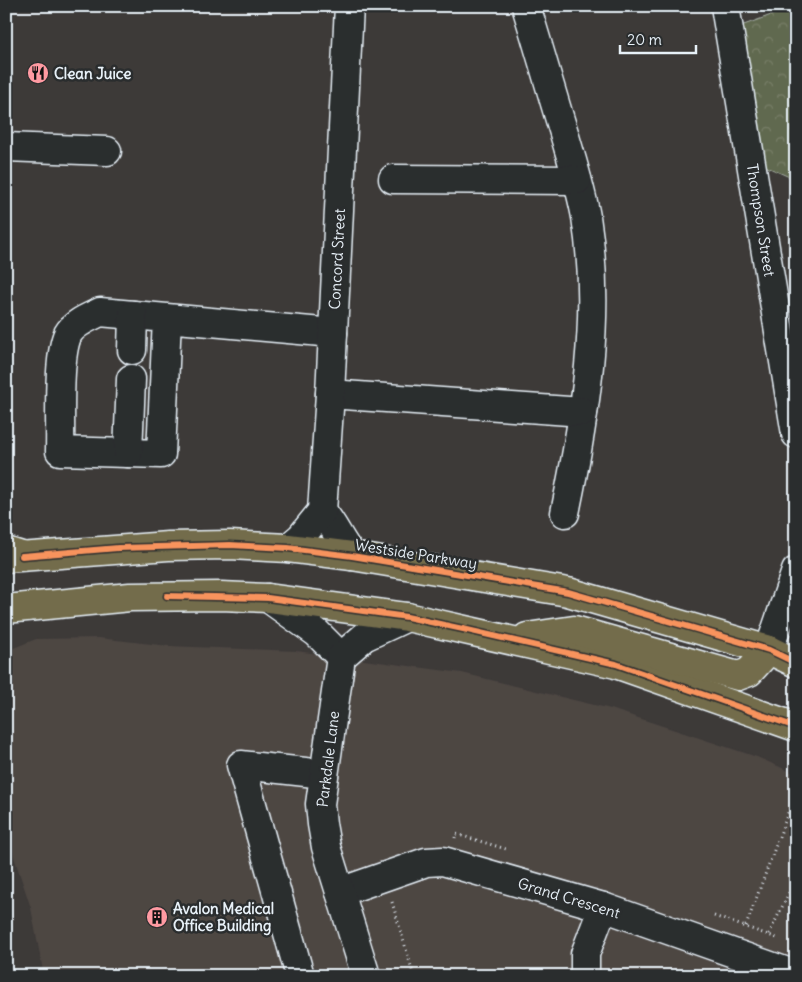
<svg xmlns="http://www.w3.org/2000/svg" width="802" height="982" font-family="Delius,sans-serif">
	<style>
		.built { fill: #4d4643 }
		.forest { fill: url(#forest-crowns); stroke: #a4ada4 }
		.lines { fill: none; stroke-linecap: round; stroke-linejoin: round }
		.minor-casing { stroke: #e8f1f8; stroke-width: 31 }
		.major-casing { stroke: #e8f1f8; stroke-width: 31 }
		.highway-casing { stroke: #e8f1f8; stroke-width: 31 }
		.path { stroke: #e8f1f8; stroke-width: 3; stroke-dasharray: 1 4; stroke-linecap: butt }
		.minor { stroke: #2a2d2e; stroke-width: 28 }
		.major { stroke: #736c4b; stroke-width: 28 }
		.highway { stroke: #736c4b; stroke-width: 28 }
		.cycleway-casing { stroke: #2a2d2e; stroke-width: 9 }
		.cycleway { stroke: #f8935d; stroke-width: 6 }
		.labels { text-anchor: middle; dominant-baseline: central; stroke-width: 5; stroke-linejoin: round; paint-order: stroke }
		.poi-label { font-size: 15px; font-weight: bold; fill: #e8f1f8; stroke: #2a2d2e; text-anchor: start }
		.street-label { font-size: 15px; fill: #e8f1f8; stroke: #2a2d2e }
	</style>
	<defs>
		<pattern id="forest-crowns" width="20" height="18" patternUnits="userSpaceOnUse" patternTransform="scale(1.25)"><rect width="20" height="18" fill="#61694f"/><path d="M2 6a3 3 0 1 1 6 0M12 15a3 3 0 1 1 6 0" fill="none" stroke="#787f69"/></pattern>
	</defs>
	<rect width="100%" height="100%" fill="#3d3a38"/>
	<filter id="ink" filterUnits="userSpaceOnUse"><feTurbulence type="fractalNoise" baseFrequency=".02" numOctaves="2"/><feDisplacementMap in="SourceGraphic" scale="10" xChannelSelector="R" yChannelSelector="G"/><feConvolveMatrix kernelMatrix="1 2 1 2 8 2 1 2 1" color-interpolation-filters="sRGB"/></filter>
	<g filter="url(#ink)">
		<!-- built -->
		<path class="built" d="M99,638L169,646L296,651L462,673L611,709L757,757L796,774V976H44L31,908L6,833V651L36,639Z"/>
		<!-- forest -->
		<path class="forest" d="M796,6V180L765,166L741,26Z"/>
		<g class="lines">
			<!-- minor casing -->
			<g class="minor-casing">
				<g id="minor">
					<path d="M526,6C539,48 551,91 564,133C572,161 581,189 586,217C602,316 585,416 565,513"/>
					<path d="M725,6L796,434"/>
					<path d="M6,147L107,151"/>
					<path d="M393,179L577,180"/>
					<path d="M167,318L161,454L60,451C61,423 57,357 68,334C74,323 90,317 100,312L333,333"/>
					<path d="M132,350L133,315"/>
					<path d="M330,394L583,412"/>
					<path d="M128,453L131,379"/>
					<path d="M322,511C334,525 340,541 352,556"/>
					<path d="M288,548L301,537L322,511L330,394L349,6"/>
					<path d="M268,598L317,633L341,657"/>
					<path d="M769,650L796,571"/>
					<path d="M340,892L426,862L443,861L603,907L796,975"/>
					<path d="M300,976L241,765L324,774"/>
					<path d="M366,976L326,847L322,824L320,804L341,657L364,637L407,617"/>
					<path d="M585,976V954L603,907"/>
				</g>
			</g>
			<!-- major casing -->
			<g class="major-casing">
				<g id="major">
					<path d="M6,558L168,546L230,545L288,548L352,556L568,592L769,650L796,663"/>
					<path d="M6,609L130,597L221,596L268,598L407,617L616,664L796,727"/>
					<path d="M527,637L574,630L738,676L749,672L769,650"/>
				</g>
			</g>
			<!-- highway casing -->
			<g class="highway-casing">
				<path id="highway" d="M6,551L22,556"/>
			</g>
			<!-- path -->
			<g class="path">
				<path d="M455,838L456,834L506,849"/>
				<path d="M392,902L414,976"/>
				<path d="M714,916L777,938"/>
				<path d="M746,926L792,802L796,801"/>
				<path d="M769,934L796,878"/>
			</g>
			<!-- minor -->
			<use href="#minor" class="minor"/>
			<!-- major -->
			<use href="#major" class="major"/>
			<!-- highway -->
			<use href="#highway" class="highway"/>
			<!-- cycleway casing -->
			<g class="cycleway-casing">
				<g id="cycleway">
					<path d="M22,556L118,548L230,545L288,548L352,556L568,592L769,650L796,663"/>
					<path d="M167,596L268,598L407,617L463,629L616,664L796,727"/>
				</g>
			</g>
			<!-- cycleway -->
			<use href="#cycleway" class="cycleway"/>
		</g>
	</g>
	<!-- icons -->
	<defs>
		<g id="restaurant-disc" transform="scale(1.125)"><circle r="9.5" fill="#ff9aa2" stroke="#2a2d2e"/><path d="M-5-6h1v4h1v-4h1v4h1v-4h1v5L-1.5 .5V6h-2V.5L-5-1ZM5-6V6H3V1.5H1.5Q1.5-4 5-6Z" fill="#111"/></g>
		<g id="building-disc" transform="scale(1.125)"><circle r="9.5" fill="#ff9aa2" stroke="#2a2d2e"/><path d="M-4-6H4V6H1V3H-1V6H-4ZM-2.5-4.3h1.7v1.8h-1.7ZM.8-4.3h1.7v1.8H.8ZM-2.5-1h1.7V.8h-1.7ZM.8-1h1.7V.8H.8Z" fill="#111"/></g>
	</defs>
	<g fill-rule="evenodd">
		<use href="#restaurant-disc" x="38" y="73"/>
		<use href="#building-disc" x="157" y="917"/>
	</g>
	<g class="labels">
		<!-- poi labels -->
		<g class="poi-label">
			<text x="54" y="73">Clean Juice</text>
			<text x="173" y="908">Avalon Medical<tspan x="173" dy="17">Office Building</tspan></text>
		</g>
		<!-- street labels -->
		<g class="street-label">
			<text transform="translate(761 220) rotate(81)">Thompson Street</text>
			<text transform="translate(337 259) rotate(-87)">Concord Street</text>
			<text transform="translate(416 554) rotate(9)">Westside Parkway</text>
			<text transform="translate(328 759) rotate(-83)">Parkdale Lane</text>
			<text transform="translate(569 898) rotate(17)">Grand Crescent</text>
		</g>
	</g>
	<!-- margin -->
	<rect width="802" height="982" fill="none" stroke="#2a2d2e" stroke-width="25"/>
	<rect x="12" y="12" width="777" height="957" fill="none" stroke="#e8f1f8" stroke-width="2" filter="url(#ink)"/>
	<!-- scale -->
	<path d="M620 45v8h76v-8" fill="none" stroke="#e8f1f8" stroke-width="2.5"/>
	<text x="627" y="45" font-size="15" fill="#e8f1f8" stroke="#2a2d2e" stroke-width="4" paint-order="stroke">20 m</text>
</svg>
